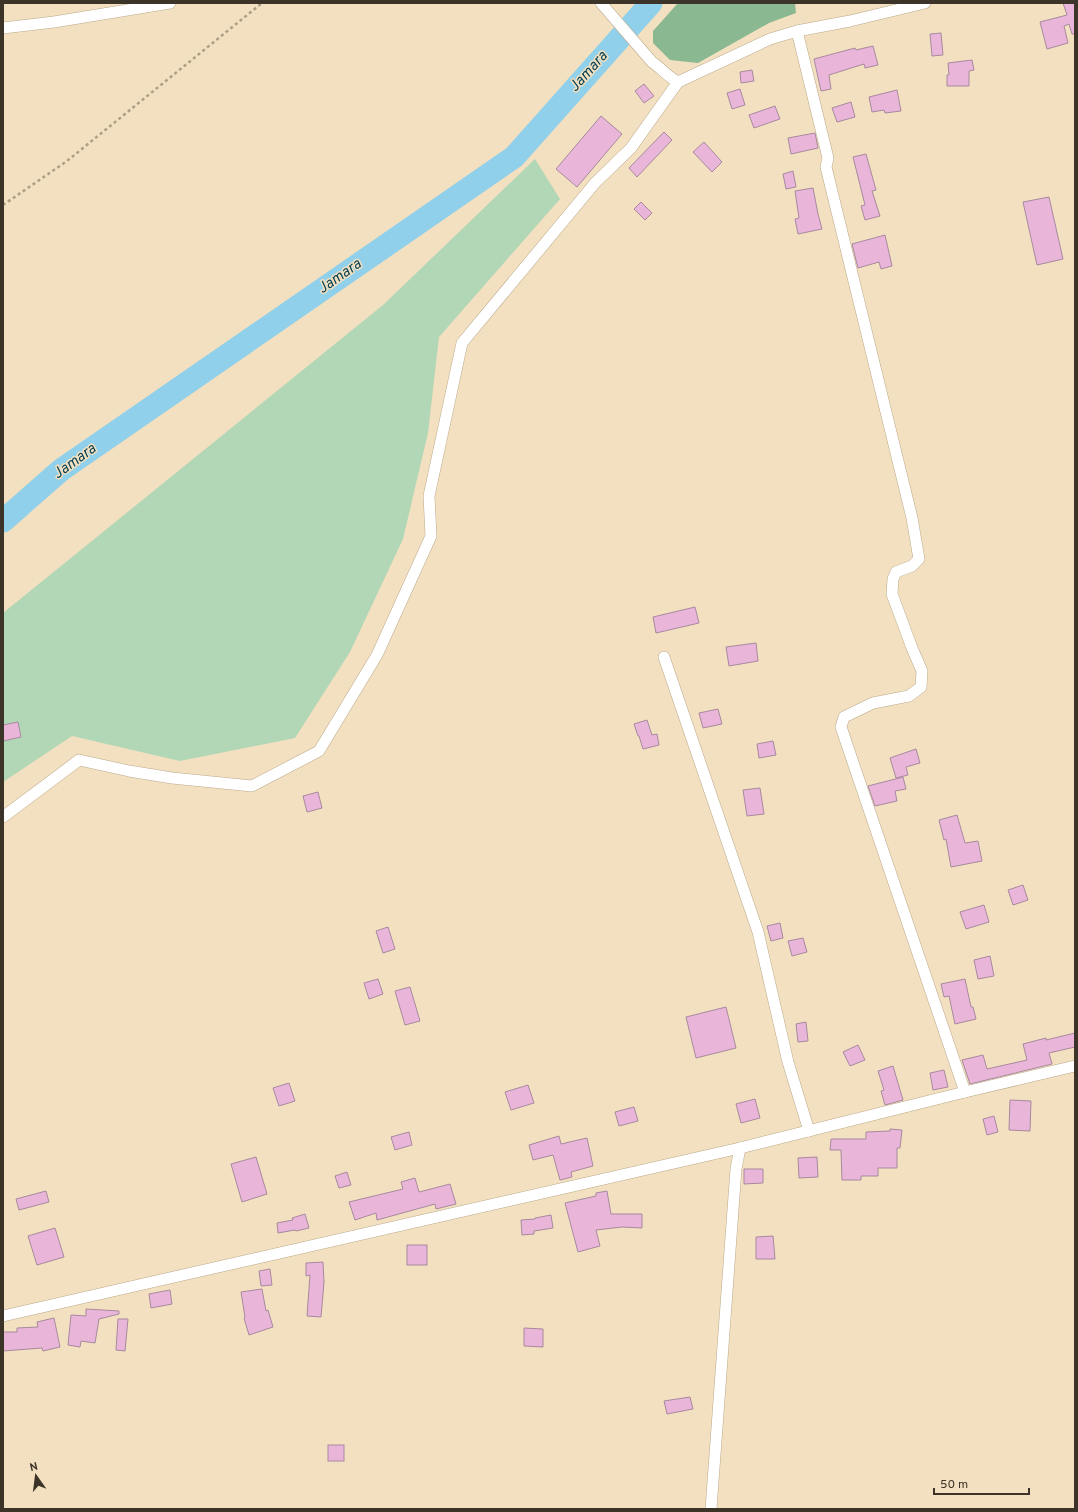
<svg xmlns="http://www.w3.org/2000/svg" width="1078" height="1512" font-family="Overpass,sans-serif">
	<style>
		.green { fill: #b1d7b7 }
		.forest { fill: #8ab891 }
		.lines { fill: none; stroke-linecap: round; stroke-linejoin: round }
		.river { stroke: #90d0ea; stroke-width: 23 }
		.building { fill: #e9b6da; stroke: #a7899e }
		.minor-casing { stroke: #bba98b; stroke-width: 12 }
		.path { stroke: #ad9e85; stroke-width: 2.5; stroke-dasharray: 3 3; stroke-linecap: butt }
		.minor { stroke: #fff; stroke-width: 11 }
		.labels { text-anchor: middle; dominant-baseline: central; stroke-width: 3; stroke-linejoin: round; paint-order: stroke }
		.water-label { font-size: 15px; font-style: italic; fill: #094254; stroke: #f3e0c0 }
	</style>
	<rect width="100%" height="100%" fill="#f3e0c0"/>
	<!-- green -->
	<path class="green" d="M535,159L560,199L439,337L428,433L403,539L350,652L295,738L180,761L72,736L3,782V613L383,305Z"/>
	<!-- forest -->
	<path class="forest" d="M678,3H795L796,13L769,23L698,63L670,60L653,43V31Z"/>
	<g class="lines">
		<!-- river -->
		<path class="river" d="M3,521L61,470L514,157L651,3"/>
	</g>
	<!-- building -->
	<g class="building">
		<path d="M1063,3H1075V34H1072L1069,24L1064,26L1068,43L1047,49L1040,22L1067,15Z"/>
		<path d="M941,33L943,55L932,56L930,34Z"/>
		<path d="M873,46L878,65L865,68L864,64L829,75L831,89L821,91L814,59L855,48L856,50Z"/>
		<path d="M972,60L974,70L969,71V86H947V75H949L948,63Z"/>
		<path d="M752,70L754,81L741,83L740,72Z"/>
		<path d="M644,84L654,96L644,103L635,91Z"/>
		<path d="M740,89L745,105L732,109L727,93Z"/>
		<path d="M897,90L901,111L885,113L884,110L872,112L869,97Z"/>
		<path d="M851,102L855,117L837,122L832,108Z"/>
		<path d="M775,106L780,119L754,128L749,115Z"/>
		<path d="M601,116L622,134L577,187L556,169Z"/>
		<path d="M664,132L672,140L637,177L629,168Z"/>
		<path d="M815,133L818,148L791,154L788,138Z"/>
		<path d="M704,142L722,162L712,172L693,152Z"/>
		<path d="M866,154L876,190L872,191L880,216L865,220L861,206L865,205L853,157Z"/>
		<path d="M793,171L796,187L786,189L783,174Z"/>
		<path d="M813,188L818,214L822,229L798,234L795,219L799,218L795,191Z"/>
		<path d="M1049,197L1063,259L1037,265L1023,202Z"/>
		<path d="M641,202L652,213L645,220L634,209Z"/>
		<path d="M885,235L892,266L881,269L879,262L858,268L852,244Z"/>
		<path d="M695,607L699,623L656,633L653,617Z"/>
		<path d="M756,643L758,661L729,666L726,647Z"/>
		<path d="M718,709L722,724L703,728L699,713Z"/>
		<path d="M647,720L652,735L657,734L659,745L643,749L639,736H638L634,724Z"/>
		<path d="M18,722L21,737L3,741V725Z"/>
		<path d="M773,741L776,755L759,758L757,744Z"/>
		<path d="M916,749L920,763L906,767L908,775L896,778L890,758Z"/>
		<path d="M903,777L906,789L895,791L897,801L875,806L868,786Z"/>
		<path d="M760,788L764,814L747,816L743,790Z"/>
		<path d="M318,792L322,808L307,812L303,796Z"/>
		<path d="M957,815L965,843L978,841L982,861L951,867L946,839L944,840L939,820Z"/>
		<path d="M1023,885L1028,900L1013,905L1008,890Z"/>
		<path d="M984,905L989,922L966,929L960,912Z"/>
		<path d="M780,923L783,938L771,941L767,926Z"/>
		<path d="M388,927L395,949L383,953L376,931Z"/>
		<path d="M803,938L807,952L792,956L788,941Z"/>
		<path d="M990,956L994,976L978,979L974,960Z"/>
		<path d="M378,979L383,994L369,999L364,983Z"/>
		<path d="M965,979L971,1007H973L976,1019L955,1024L949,996L944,997L941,984Z"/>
		<path d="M410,987L420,1021L405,1025L395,991Z"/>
		<path d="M726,1007L736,1048L696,1058L686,1017Z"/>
		<path d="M806,1022L808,1041L798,1042L796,1024Z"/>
		<path d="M1075,1033V1047L1049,1053L1052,1064L970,1084L962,1060L983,1055L987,1069L1027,1060L1023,1044L1046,1038V1040Z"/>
		<path d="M858,1045L865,1060L850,1066L843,1052Z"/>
		<path d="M893,1066L903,1100L885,1105L881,1091L884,1090L878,1071Z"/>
		<path d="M944,1070L948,1087L933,1090L930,1073Z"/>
		<path d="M289,1083L295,1101L279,1106L273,1088Z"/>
		<path d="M528,1085L534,1103L511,1110L505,1092Z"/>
		<path d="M755,1099L760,1118L741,1123L736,1104Z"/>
		<path d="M1010,1100L1031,1101L1030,1131L1009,1130Z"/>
		<path d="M634,1107L638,1121L619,1126L615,1112Z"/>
		<path d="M994,1116L998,1132L987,1135L983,1119Z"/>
		<path d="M890,1129L902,1130L900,1148H897V1168H878V1176H861V1180H842L841,1150H830L831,1139H866V1132L890,1131Z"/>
		<path d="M409,1132L412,1145L395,1150L391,1137Z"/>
		<path d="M559,1136L561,1144L587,1138L593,1166L571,1172L572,1177L560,1180L553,1155L533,1160L529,1145Z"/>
		<path d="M256,1157L267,1194L242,1202L231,1164Z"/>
		<path d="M817,1157L818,1177L799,1178L798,1158Z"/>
		<path d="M744,1169H763V1183L744,1184Z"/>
		<path d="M347,1172L351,1185L339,1188L335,1176Z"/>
		<path d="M415,1178L419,1192L450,1184L456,1204L436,1209L435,1204L377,1220L376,1213L355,1220L349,1202L403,1189L401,1182Z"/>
		<path d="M46,1191L49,1202L19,1210L16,1199Z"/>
		<path d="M607,1191L611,1214H642V1228L622,1227L596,1230L600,1246L578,1252L565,1203L596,1196V1193Z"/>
		<path d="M305,1214L309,1228L296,1231L295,1230L278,1233L277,1223L293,1220L292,1218Z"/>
		<path d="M551,1215L553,1228L534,1231V1234L522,1235L521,1220L535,1219V1218Z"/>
		<path d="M55,1228L64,1257L37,1265L28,1236Z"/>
		<path d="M773,1236L775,1259H756V1237Z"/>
		<rect x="407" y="1245" width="20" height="20"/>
		<path d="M323,1262L324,1282L321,1317L307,1316L310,1275L306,1276V1263Z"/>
		<path d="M270,1269L272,1285L261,1286L259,1271Z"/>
		<path d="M262,1289L266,1311L268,1310L273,1327L249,1335L244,1318L245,1317L241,1292Z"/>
		<path d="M170,1290L172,1304L151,1308L149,1294Z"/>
		<path d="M86,1309L119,1311V1314L99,1319L95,1343L81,1341L80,1347L68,1345L71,1315L86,1316Z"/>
		<path d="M54,1318L60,1347L43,1351L42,1348L3,1351V1332H17V1328L38,1327L37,1322Z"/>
		<path d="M118,1319H128L125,1351L116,1350Z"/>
		<path d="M524,1328L543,1329V1347L524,1346Z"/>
		<path d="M690,1397L693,1409L667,1414L664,1401Z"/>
		<rect x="328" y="1445" width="16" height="16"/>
	</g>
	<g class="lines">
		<!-- minor casing -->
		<g class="minor-casing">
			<g id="minor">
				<path d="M601,3L652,62C661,68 668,77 678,82"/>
				<path d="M3,28L54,22L170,3"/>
				<path d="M797,31L828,158L826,167L912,518L919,559L912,566L896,572L893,579L892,594L912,648L922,671L921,687L909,696L873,703L844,717L841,727L965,1092"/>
				<path d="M664,657L758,932L788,1062L809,1131"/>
				<path d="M3,817L79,760L129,771L172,778L252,786L319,751L377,655L431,536L429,496L462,343L595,183L631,148L678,82L770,39L797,31L850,21L925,3"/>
				<path d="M3,1316L740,1148L965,1092L1075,1066"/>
				<path d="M711,1509L736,1169L740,1148"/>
			</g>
		</g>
		<!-- path -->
		<path class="path" d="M3,205L67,161L262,3"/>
		<!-- minor -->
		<use href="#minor" class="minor"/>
	</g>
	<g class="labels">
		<!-- water labels -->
		<g class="water-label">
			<text transform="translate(589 72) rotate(-48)">Jamara</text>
			<text transform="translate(340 277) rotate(-35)">Jamara</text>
			<text transform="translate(75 462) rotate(-36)">Jamara</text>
		</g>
	</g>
	<!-- border -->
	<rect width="1078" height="1512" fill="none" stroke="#3c3428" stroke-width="8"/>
	<!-- north arrow -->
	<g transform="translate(36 1476) rotate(346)" stroke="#f3e0c0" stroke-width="3" paint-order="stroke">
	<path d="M0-3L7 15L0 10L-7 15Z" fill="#3c3428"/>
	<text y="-6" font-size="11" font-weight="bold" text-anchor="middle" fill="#3c3428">N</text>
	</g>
	<!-- scale -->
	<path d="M934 1488v6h95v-6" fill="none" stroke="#3c3428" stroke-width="2"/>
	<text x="940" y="1488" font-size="12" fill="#3c3428" stroke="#f3e0c0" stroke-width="3" paint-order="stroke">50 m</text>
</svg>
